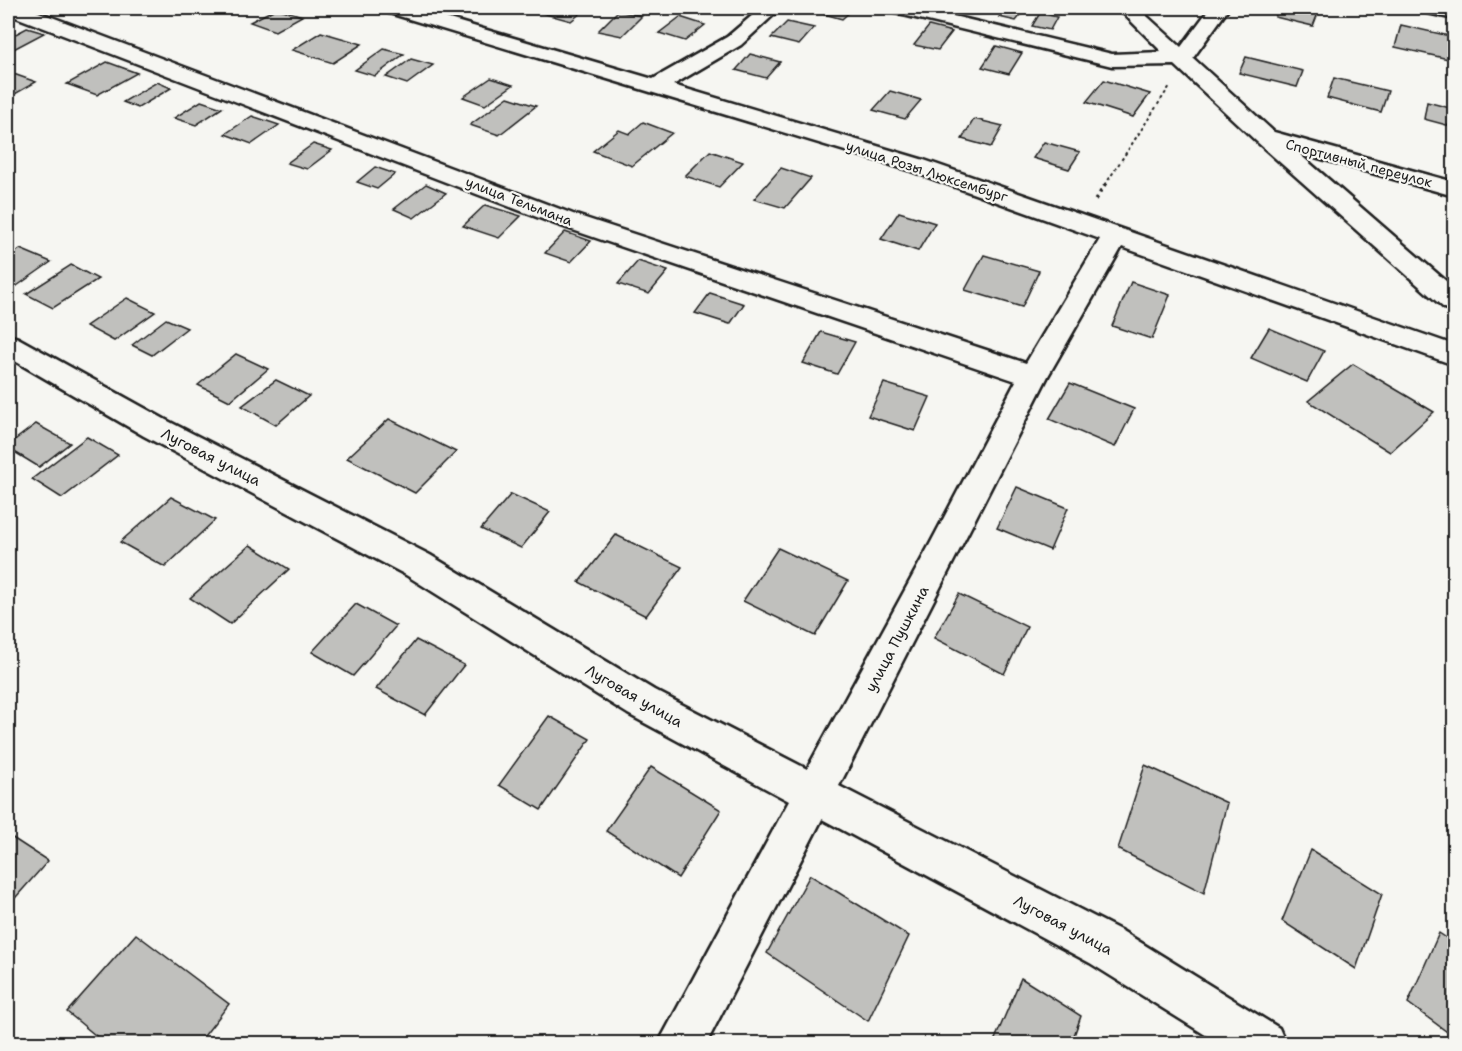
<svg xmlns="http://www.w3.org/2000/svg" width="1462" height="1051" font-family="'Shantell Sans',sans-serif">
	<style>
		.building { fill: #c0c0bd; stroke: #1c1c1c; stroke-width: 1.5 }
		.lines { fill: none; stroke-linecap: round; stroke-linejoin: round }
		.minor-casing { stroke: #1c1c1c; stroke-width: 5 }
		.path-far1 { stroke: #1c1c1c; stroke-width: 2; stroke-dasharray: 3 3; stroke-linecap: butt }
		.path { stroke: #1c1c1c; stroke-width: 3; stroke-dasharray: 4 4; stroke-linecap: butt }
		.minor { fill: #f6f6f2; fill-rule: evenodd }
		.labels { text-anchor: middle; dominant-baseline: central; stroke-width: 4.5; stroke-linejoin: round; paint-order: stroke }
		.far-street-label { font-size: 14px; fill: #1c1c1c; stroke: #f6f6f2 }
		.street-label { font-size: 15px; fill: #1c1c1c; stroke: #f6f6f2 }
	</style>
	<rect width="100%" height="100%" fill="#f6f6f2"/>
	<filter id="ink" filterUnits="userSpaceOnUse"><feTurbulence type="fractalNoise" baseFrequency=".0167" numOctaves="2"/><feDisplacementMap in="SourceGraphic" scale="12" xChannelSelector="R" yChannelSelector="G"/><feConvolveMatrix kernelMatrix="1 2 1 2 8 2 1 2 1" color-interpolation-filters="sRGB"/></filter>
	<g filter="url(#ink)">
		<!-- building -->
		<g class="building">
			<path d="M277,8L302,16L275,31L250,22Z"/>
			<path d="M544,8H587L571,21L538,12Z"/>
			<path d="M808,8H854L842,19L806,9Z"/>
			<path d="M1007,8H1016L1025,10L1016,21L999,17Z"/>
			<path d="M1279,8H1320L1313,26L1275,17Z"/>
			<path d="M618,11L642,16L622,36L598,31Z"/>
			<path d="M1040,13L1057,17L1050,30L1032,26Z"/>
			<path d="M680,17L705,25L685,41L659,33Z"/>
			<path d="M787,22L814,28L799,45L771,38Z"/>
			<path d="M1401,25L1454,37L1453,60L1395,47Z"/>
			<path d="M929,26L952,32L938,50L914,45Z"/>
			<path d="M27,28L44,33L8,52V38Z"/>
			<path d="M321,32L362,44L333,63L292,50Z"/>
			<path d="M996,46L1022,53L1009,74L982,67Z"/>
			<path d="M384,49L404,54L375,76L355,70Z"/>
			<path d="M750,54L780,62L766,78L736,70Z"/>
			<path d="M1246,57L1303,71L1297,87L1239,73Z"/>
			<path d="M411,59L433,65L407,84L386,77Z"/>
			<path d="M107,62L137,73L97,95L67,84Z"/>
			<path d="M8,72L36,82L8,98Z"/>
			<path d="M491,78L513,85L485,105L463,97Z"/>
			<path d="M1334,78L1388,91L1381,112L1327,98Z"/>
			<path d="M1104,80L1150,94L1133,117L1086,102Z"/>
			<path d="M157,82L171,88L138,108L123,102Z"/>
			<path d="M890,91L921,100L905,119L873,110Z"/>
			<path d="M508,97L536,106L499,135L470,125Z"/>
			<path d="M201,101L222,108L196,125L174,118Z"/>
			<path d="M1427,102L1454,109V127L1424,119Z"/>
			<path d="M252,116L279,125L252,144L225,134Z"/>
			<path d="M974,119L1003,126L991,147L962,139Z"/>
			<path d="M643,122L672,133L632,166L593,151L619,130L629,134Z"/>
			<path d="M1044,142L1080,152L1069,169L1033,158Z"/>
			<path d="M313,144L332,150L307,169L287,163Z"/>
			<path d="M710,151L743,162L719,187L685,176Z"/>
			<path d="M375,167L395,174L377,189L357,182Z"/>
			<path d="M781,168L811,178L785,208L754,199Z"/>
			<path d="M426,184L446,193L414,218L394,209Z"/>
			<path d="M485,205L521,216L499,238L463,226Z"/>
			<path d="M899,212L935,223L918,251L881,239Z"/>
			<path d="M565,232L591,241L571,262L545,253Z"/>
			<path d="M20,249L51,262L14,288L8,285V258Z"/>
			<path d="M984,255L1039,271L1022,307L965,290Z"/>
			<path d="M638,261L668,271L649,294L618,284Z"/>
			<path d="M71,265L98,279L53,308L26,294Z"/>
			<path d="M1131,282L1170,295L1152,339L1112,326Z"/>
			<path d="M710,293L744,304L730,324L695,313Z"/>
			<path d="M127,298L155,312L114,341L86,326Z"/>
			<path d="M166,319L187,328L152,355L132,345Z"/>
			<path d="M1269,328L1324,351L1307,382L1251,358Z"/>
			<path d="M821,332L855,342L837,374L803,363Z"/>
			<path d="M236,354L268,369L230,401L198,385Z"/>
			<path d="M1353,364L1434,412L1390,452L1308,401Z"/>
			<path d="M276,380L309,396L276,425L242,406Z"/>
			<path d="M884,383L930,397L915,431L868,416Z"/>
			<path d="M1070,383L1134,409L1115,447L1049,419Z"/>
			<path d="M389,419L456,452L415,493L347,458Z"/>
			<path d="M36,424L70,443L39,467L8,448V445Z"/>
			<path d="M87,437L118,455L62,498L32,479Z"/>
			<path d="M1017,487L1068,508L1050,550L997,528Z"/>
			<path d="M511,494L550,512L521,548L481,529Z"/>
			<path d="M171,497L215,520L165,567L120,542Z"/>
			<path d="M616,535L682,567L646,616L579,582Z"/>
			<path d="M250,545L289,569L230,624L190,598Z"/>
			<path d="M778,548L848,581L815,636L743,601Z"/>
			<path d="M959,594L1027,627L1004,674L934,638Z"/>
			<path d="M356,604L396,626L353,676L312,652Z"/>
			<path d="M416,640L464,665L425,715L376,689Z"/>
			<path d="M549,716L590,739L541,810L499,785Z"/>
			<path d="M1145,765L1227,803L1204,893L1118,849Z"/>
			<path d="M651,767L721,810L678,878L606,831Z"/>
			<path d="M8,835L48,861L8,906Z"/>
			<path d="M1311,850L1382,894L1356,969L1282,921Z"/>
			<path d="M810,875L909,936L868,1021L767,953Z"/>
			<path d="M1439,933L1454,943V1037L1408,1003Z"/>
			<path d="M136,934L229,1004L198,1044H106L67,1012Z"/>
			<path d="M1021,978L1081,1016L1071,1044H993Z"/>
		</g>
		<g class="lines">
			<!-- minor casing -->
			<g class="minor-casing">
				<g id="minor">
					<path d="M8,8H28L573,214L1026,363L1100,239L908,170L386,12L383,8H412L653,79L727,37L761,8H781L741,45L673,85L924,160L1454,345V365L1122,247L1048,376L839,786L1122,931L1279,1028L1286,1044H1220L1090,963L822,819L706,1044H658L789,801L628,714L406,575L144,436L8,357V335L18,338L166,420L430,555L654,690L807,769L929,546L1016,381L555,224L8,14Z"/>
					<path d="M888,8H920L1112,54L1162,52L1118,8H1138L1181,47L1210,8H1229L1193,58L1274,132L1454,182V196L1297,152L1454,288V311L1444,308L1256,141L1175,65L1112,66L891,12Z"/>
					<path d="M1420,8H1454V19L1423,12Z"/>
				</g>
			</g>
			<!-- path-far1 -->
			<path class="path-far1" d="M1105,185L1170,86"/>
			<!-- path -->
			<path class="path" d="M1095,200L1106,183"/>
			<!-- minor -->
			<use href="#minor" class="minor"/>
		</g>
	</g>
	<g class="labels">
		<!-- far-street labels -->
		<g class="far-street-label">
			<text transform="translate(1359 163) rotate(15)">Спортивный переулок</text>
			<text transform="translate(927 171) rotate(18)">улица Розы Люксембург</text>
			<text transform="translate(519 201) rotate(21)">улица Тельмана</text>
		</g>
		<!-- street labels -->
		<g class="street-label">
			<text transform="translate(211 457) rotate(27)">Луговая улица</text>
			<text transform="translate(897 639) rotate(-62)">улица Пушкина</text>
			<text transform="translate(634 696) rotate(30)">Луговая улица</text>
			<text transform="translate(1063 925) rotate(28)">Луговая улица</text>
		</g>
	</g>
	<!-- margin -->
	<rect width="1462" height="1051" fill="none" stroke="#f6f6f2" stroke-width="30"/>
	<rect x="15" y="15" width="1432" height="1021" fill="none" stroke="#1c1c1c" stroke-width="2" filter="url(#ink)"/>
</svg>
